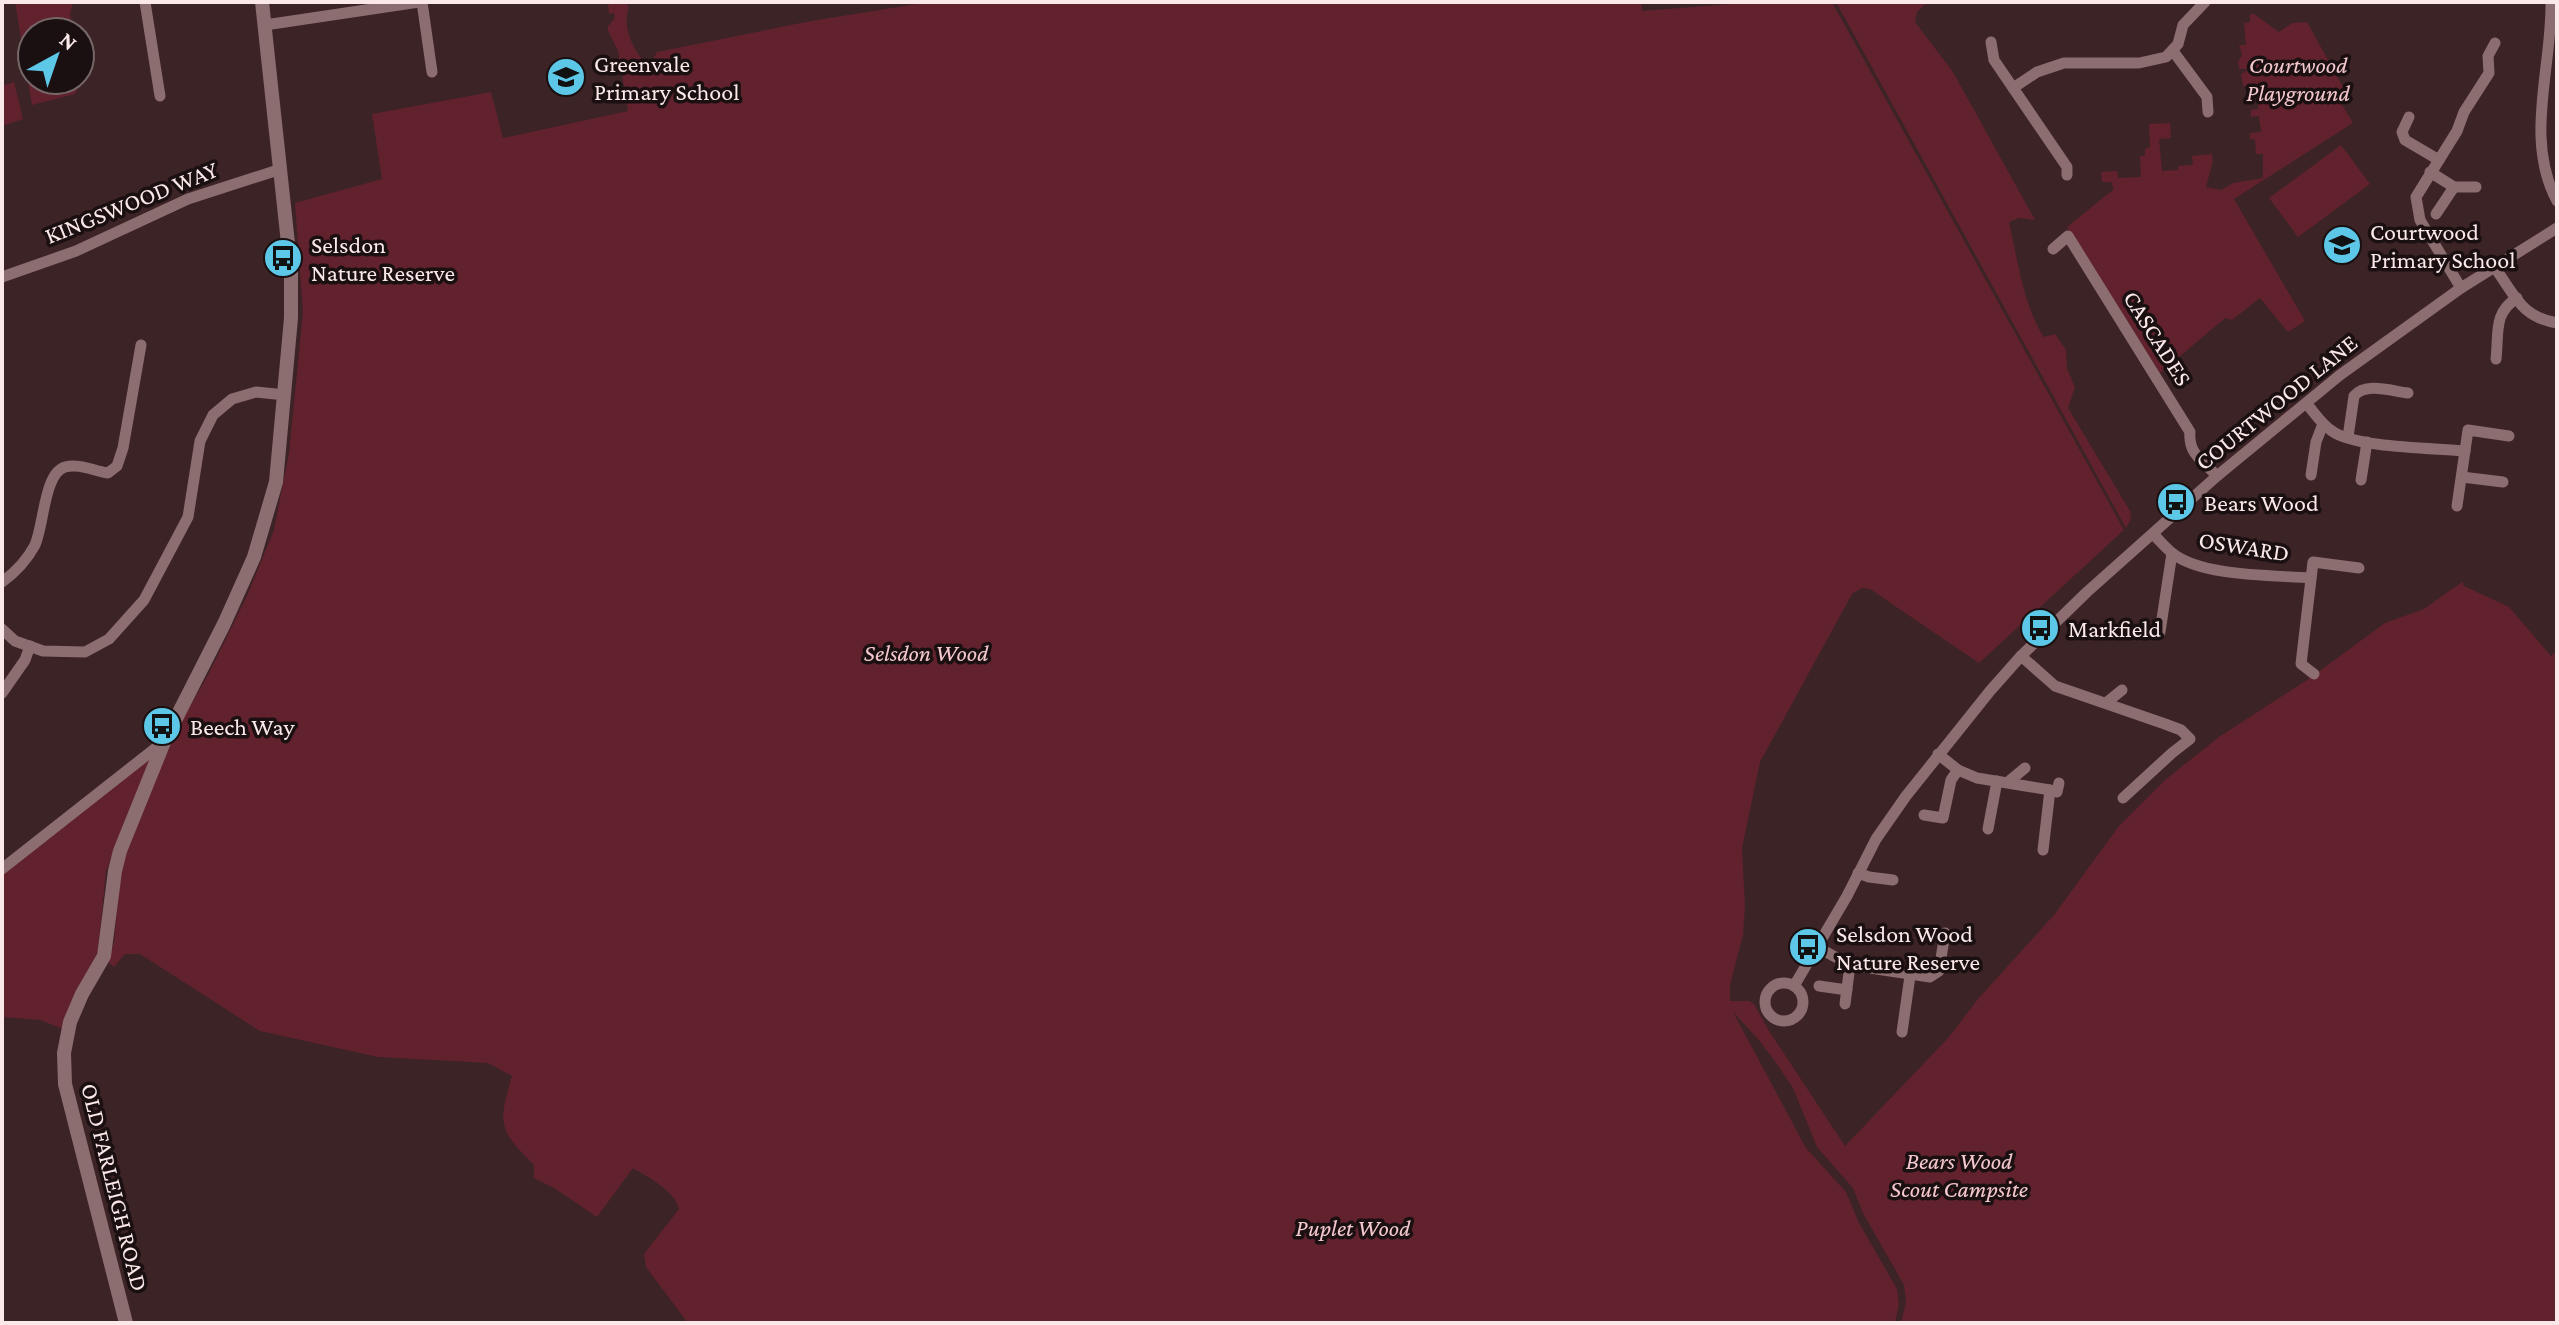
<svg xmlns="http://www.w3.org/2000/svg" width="2559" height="1325" font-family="'Crimson Pro',serif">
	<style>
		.green { fill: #61222e }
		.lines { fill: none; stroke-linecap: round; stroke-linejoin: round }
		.minor { stroke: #8c6d70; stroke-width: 11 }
		.tertiary { stroke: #8c6d70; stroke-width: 14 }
		.labels { text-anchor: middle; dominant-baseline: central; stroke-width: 7; stroke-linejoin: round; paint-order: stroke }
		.poi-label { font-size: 24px; fill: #fbe9ea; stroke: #1b1011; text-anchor: start }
		.park-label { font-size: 24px; font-style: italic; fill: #f4c8cd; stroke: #1b1011 }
		.street-label { font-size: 24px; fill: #fbe9ea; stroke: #1b1011 }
	</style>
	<rect width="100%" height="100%" fill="#3c2326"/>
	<!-- green -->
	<g class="green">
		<path d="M15,2H73L70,14L74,32H32V80H80V54L84,75L75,94L32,105Z"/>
		<path d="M608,2H626L629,8C621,25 634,54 649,66L657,52L811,21L929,2H1641L1642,11L1755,2H1832L2124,530L1979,663L1870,589L1862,588L1852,594L1760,762L1742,848L1745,906L1743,935L1730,985V1001H1749L1754,1004L1769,1031L1845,1146L1949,1037L1978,999L2054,915L2119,826L2165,780L2219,737L2310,678L2385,623L2424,609L2462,582L2464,586L2509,607L2551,656L2557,650V1323H1901L1906,1302L1904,1285L1863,1213L1853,1188L1817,1147L1793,1088L1777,1064L1759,1040L1733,1012L1806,1148L1846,1192L1859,1223L1897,1289L1899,1304L1895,1323H688L646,1267L644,1254L679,1209C674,1190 649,1178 633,1168L597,1217L554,1188L534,1178V1165C498,1129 498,1124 512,1076L488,1063L378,1057L260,1031L140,954H125L114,967L108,962L114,942L120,876L126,854L169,743L208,675L247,596L274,530L289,453L303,312L295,203L382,179L372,114L491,92L503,138L628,111L618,51L608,31V26L615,18L614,13L609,14Z"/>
		<path d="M1836,2H1927L1917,12L1915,22L1953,72L2035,220L2019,218L2009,222C2017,257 2024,308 2044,337L2055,334L2066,350L2067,369L2075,387L2068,408L2130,511L2131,519L2126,528Z"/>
		<path d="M2250,14H2254L2279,32L2292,23L2307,22L2343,87L2335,93L2353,123L2234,199L2305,321L2288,332L2260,298L2232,320L2225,318L2160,373L2067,227L2114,189L2111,182H2102L2101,172L2117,171L2118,178L2141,177L2140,156H2145V149L2150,147L2149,124L2170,123L2171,138L2159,139L2162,171L2178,170V166L2193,165L2192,156L2212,154L2213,161L2206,187L2221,190L2233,183L2263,178V154H2256L2255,140L2250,139V133L2261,132L2259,116L2251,117V110L2258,109V99L2253,100L2252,93H2247V86H2243L2241,74L2250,69H2239L2238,62L2242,55L2239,45H2246L2244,23L2250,22Z"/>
		<path d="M14,82L23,119L2,126V86Z"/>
		<path d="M2341,145L2370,184L2298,237L2269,198Z"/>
		<path d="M151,758L106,871L98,951L63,1029L40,1020L2,1017V875Z"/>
	</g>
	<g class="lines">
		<!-- minor -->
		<g class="minor">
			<path d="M145,2L160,96"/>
			<path d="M422,2L432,72"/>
			<path d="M2551,2C2552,69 2524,139 2557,201"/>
			<path d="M265,25L419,2"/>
			<path d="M1991,42L1994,60L2067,167V175"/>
			<path d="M2173,51L2207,97L2208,112"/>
			<path d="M2013,88L2037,72L2064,63H2139L2166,57L2178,44L2183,25L2205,2"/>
			<path d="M2409,117L2402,132L2405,140L2439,160"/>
			<path d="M2430,172L2454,187H2476"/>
			<path d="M2436,214L2454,187"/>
			<path d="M2053,249L2068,236L2190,432C2188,454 2203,461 2217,476"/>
			<path d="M2495,268C2515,295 2521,317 2557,323"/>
			<path d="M2,277L76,251L188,199L278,170"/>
			<path d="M2461,288L2420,220L2416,197L2457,131L2464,112L2489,73L2488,56L2495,43"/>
			<path d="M2496,359C2499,333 2493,313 2517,298"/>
			<path d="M2306,403C2314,412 2321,424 2332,431C2355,448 2434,448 2465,451"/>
			<path d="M2348,437L2354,396C2366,382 2391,391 2408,393"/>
			<path d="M2311,475L2316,442L2323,424"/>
			<path d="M2462,477L2503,482"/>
			<path d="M2361,480L2367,442"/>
			<path d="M2457,506L2468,430L2509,436"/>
			<path d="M2154,535C2160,541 2166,548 2172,553C2202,577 2273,575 2311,578"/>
			<path d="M2,582C16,572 27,560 35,545C44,525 44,473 65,467C79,463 94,471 108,473L117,466L123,448L141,345"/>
			<path d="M2,629L15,641L43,651L85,652L109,639L144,600L188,517L200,441L213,415L232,399L256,392L285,395"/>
			<path d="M2160,632L2172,553"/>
			<path d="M2021,656L2055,686L2165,724L2181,730L2190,739L2172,753L2123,798"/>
			<path d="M2314,674L2301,664L2313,562L2359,568"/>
			<path d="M2,693L25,660L30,646"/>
			<path d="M2106,703L2122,690"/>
			<path d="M1938,754L1958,770L1977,778L2050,790L2043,850"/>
			<path d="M2008,782L2025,768"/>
			<path d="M2050,790L2057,792L2059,783"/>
			<path d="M1924,815L1943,818L1951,780L1958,770"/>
			<path d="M1988,829L1997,781"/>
			<path d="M2,869L162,743"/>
			<path d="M1858,873L1869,877L1893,880"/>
			<path d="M1817,947L1850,965L1930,977L1939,971L1945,933"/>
			<circle cx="1784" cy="1002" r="19"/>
			<path d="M1794,986L1847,896L1876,839L1906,796L1990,691L2021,656L2087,592L2217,476L2340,375L2461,288L2557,228"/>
			<path d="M1819,986L1847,990"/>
			<path d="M1845,1004L1850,965"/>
			<path d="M1902,1032L1910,976"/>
		</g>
		<!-- tertiary -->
		<path class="tertiary" d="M126,1323L65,1084L64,1053L70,1022L82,994L104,956L115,871L120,851L164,742L224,624L254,557L276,482L291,318V271L262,2"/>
	</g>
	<!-- icons -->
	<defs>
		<g id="school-disc" transform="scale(2)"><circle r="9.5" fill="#5dc7e8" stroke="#1b1011"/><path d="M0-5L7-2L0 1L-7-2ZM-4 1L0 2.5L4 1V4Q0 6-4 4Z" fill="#111"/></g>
		<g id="bus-disc" transform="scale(2)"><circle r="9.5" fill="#5dc7e8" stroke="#1b1011"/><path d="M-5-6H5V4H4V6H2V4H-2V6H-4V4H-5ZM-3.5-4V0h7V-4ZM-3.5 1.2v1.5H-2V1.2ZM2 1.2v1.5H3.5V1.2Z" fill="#111"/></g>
	</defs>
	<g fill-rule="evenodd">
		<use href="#school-disc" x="566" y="77"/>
		<use href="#school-disc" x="2342" y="245"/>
		<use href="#bus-disc" x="283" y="258"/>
		<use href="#bus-disc" x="2176" y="502"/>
		<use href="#bus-disc" x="2040" y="628"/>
		<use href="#bus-disc" x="162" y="726"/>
		<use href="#bus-disc" x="1808" y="947"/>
	</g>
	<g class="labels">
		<!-- poi labels -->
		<g class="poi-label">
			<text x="594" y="63">Greenvale<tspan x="594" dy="28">Primary School</tspan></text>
			<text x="2370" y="231">Courtwood<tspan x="2370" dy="28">Primary School</tspan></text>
			<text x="311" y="244">Selsdon<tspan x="311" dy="28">Nature Reserve</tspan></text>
			<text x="2204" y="502">Bears Wood</text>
			<text x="2068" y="628">Markfield</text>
			<text x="190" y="726">Beech Way</text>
			<text x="1836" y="933">Selsdon Wood<tspan x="1836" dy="28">Nature Reserve</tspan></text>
		</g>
		<!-- park labels -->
		<g class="park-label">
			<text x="2298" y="64">Courtwood<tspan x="2298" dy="28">Playground</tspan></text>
			<text x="926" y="652">Selsdon Wood</text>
			<text x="1959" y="1160">Bears Wood<tspan x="1959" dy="28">Scout Campsite</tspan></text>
			<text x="1353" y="1227">Puplet Wood</text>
		</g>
		<!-- street labels -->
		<g class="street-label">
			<text transform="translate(131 202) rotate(-22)">KINGSWOOD WAY</text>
			<text transform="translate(2158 338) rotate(58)">CASCADES</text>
			<text transform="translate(2276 402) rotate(-39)">COURTWOOD LANE</text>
			<text transform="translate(2244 546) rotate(9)">OSWARD</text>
			<text transform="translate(115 1187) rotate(76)">OLD FARLEIGH ROAD</text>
		</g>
	</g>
	<!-- border -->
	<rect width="2559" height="1325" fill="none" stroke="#fbe9ea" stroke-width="8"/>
	<!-- north arrow -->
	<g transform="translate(56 56) rotate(40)"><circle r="38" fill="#1b1011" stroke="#756768" stroke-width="2"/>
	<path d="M0-6L14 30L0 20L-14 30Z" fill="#5dc7e8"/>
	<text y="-12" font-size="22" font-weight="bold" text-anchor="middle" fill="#fbe9ea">N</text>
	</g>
</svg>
